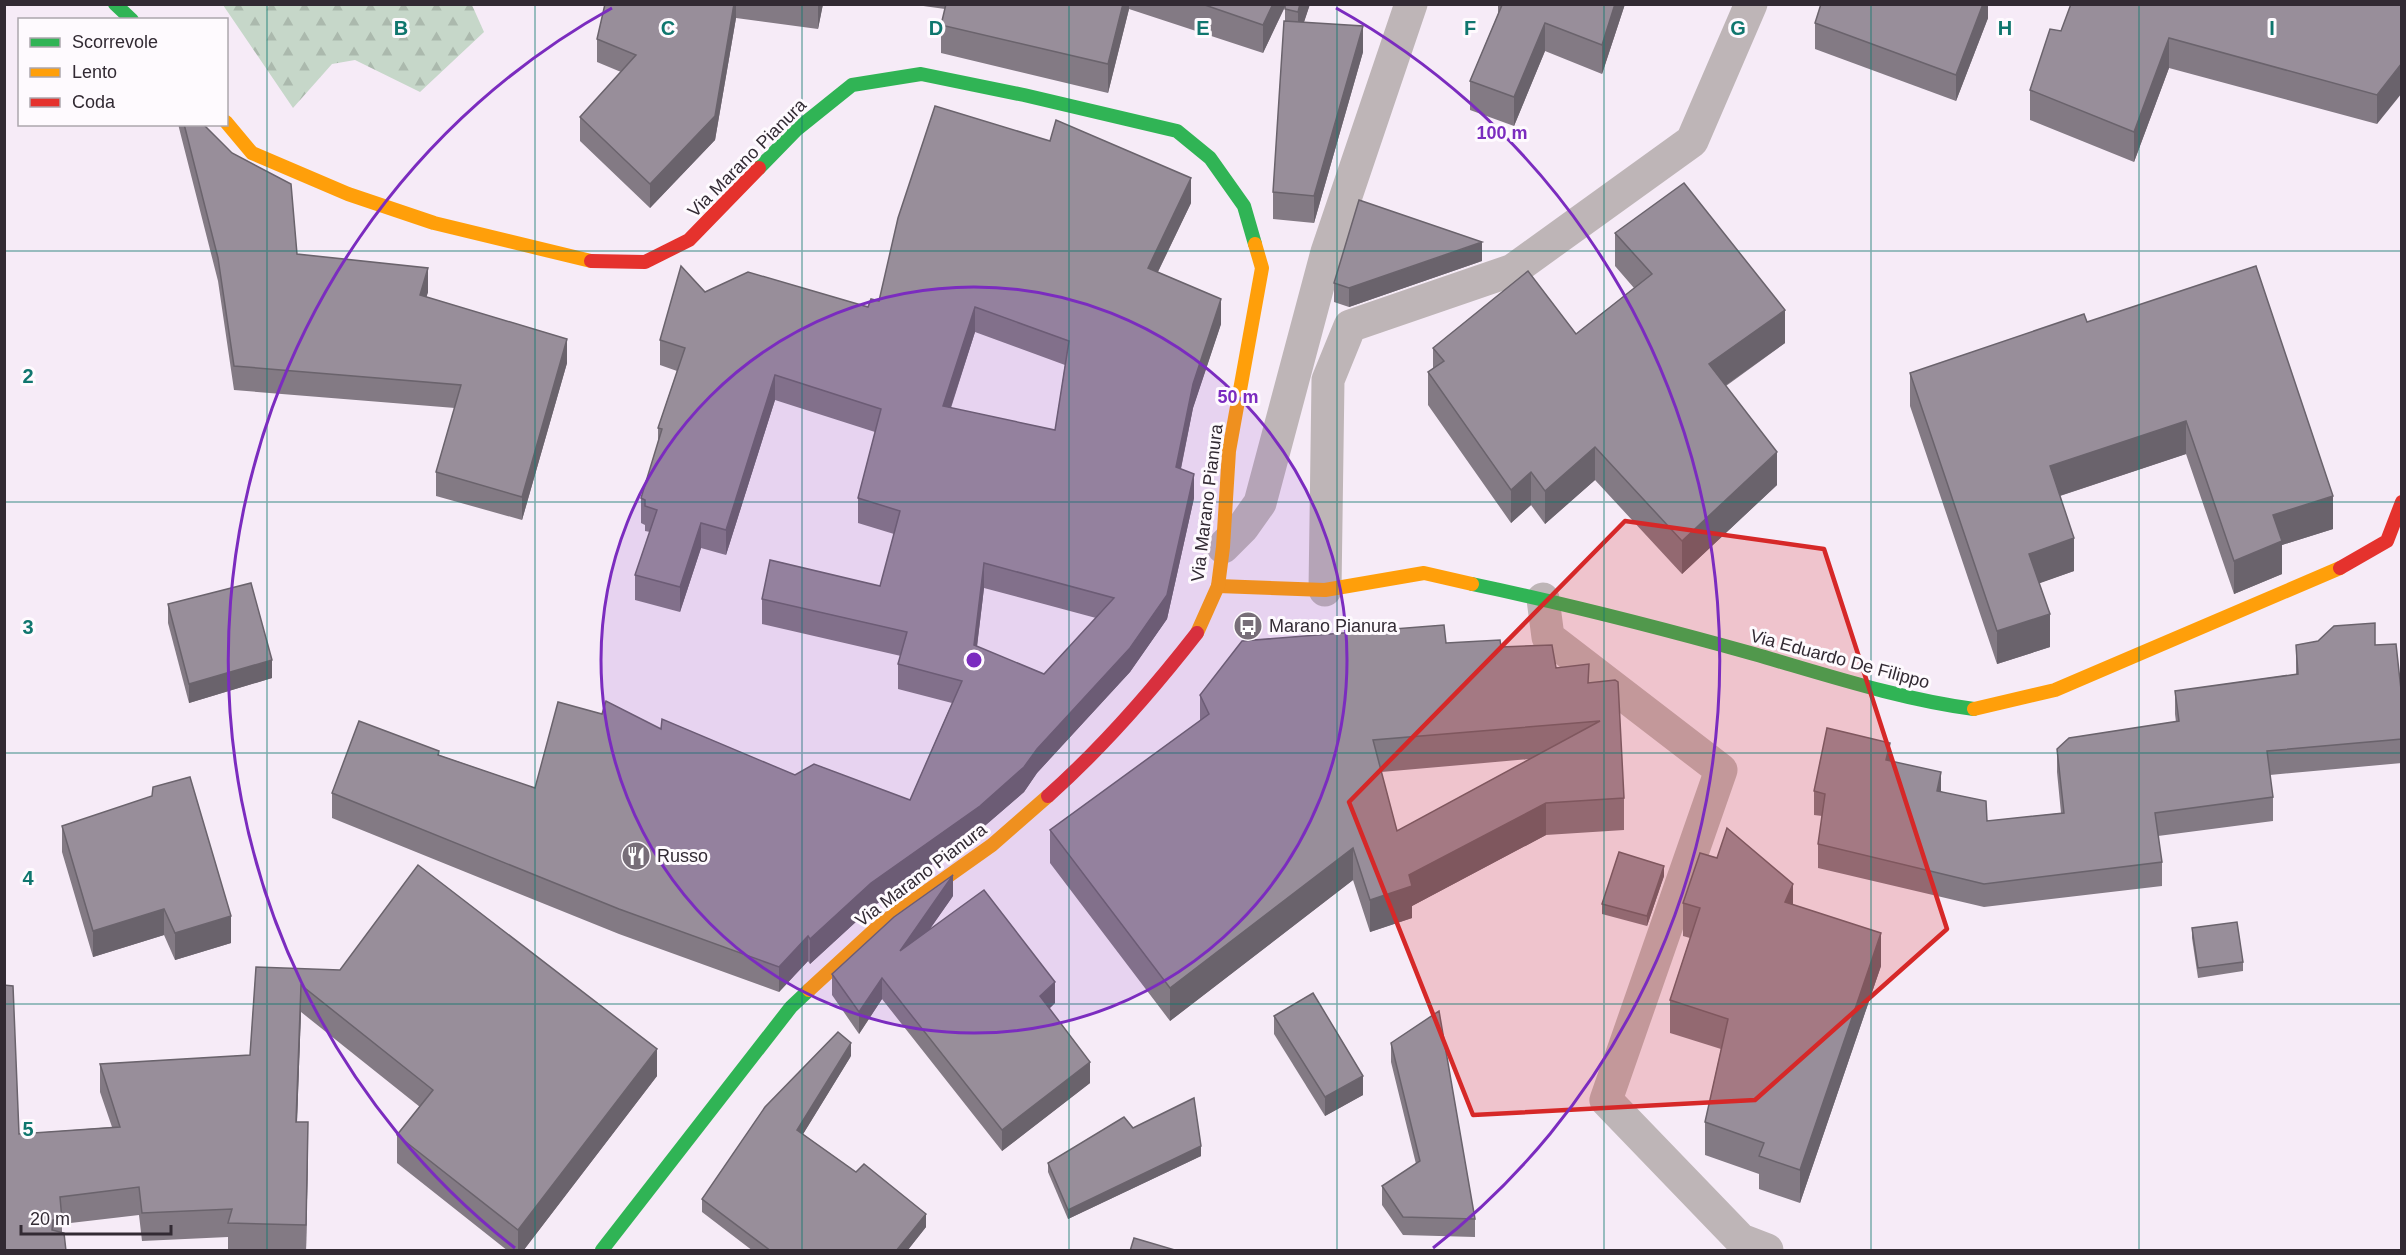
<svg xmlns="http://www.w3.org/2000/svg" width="2406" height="1255" font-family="Helvetica,sans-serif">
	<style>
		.forest { fill: url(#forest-firs) }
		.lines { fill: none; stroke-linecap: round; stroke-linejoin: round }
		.street { stroke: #beb5b7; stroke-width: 33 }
		.fast { stroke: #30b455; stroke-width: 14 }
		.slow { stroke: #ff9f0a; stroke-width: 14 }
		.jam { stroke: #e5322d; stroke-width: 14 }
		.wall { fill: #837a84; fill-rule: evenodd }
		.shaded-wall { fill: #6a636c }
		.building { fill: #988e9a; stroke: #6a636c; stroke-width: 1.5; fill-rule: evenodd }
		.marked { fill: #d62828; fill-opacity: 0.2; stroke: #d62828; stroke-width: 4.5; stroke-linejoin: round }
		.grid { fill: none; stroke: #0f766e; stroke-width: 1.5; stroke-opacity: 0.55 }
		.ring { fill: none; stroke: #7b2cbf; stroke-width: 3 }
		.labels { text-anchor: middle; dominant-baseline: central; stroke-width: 6; stroke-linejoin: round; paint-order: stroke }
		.street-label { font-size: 18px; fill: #322a33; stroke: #fefafe }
		.poi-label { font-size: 18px; fill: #322a33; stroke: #fefafe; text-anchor: start }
		.grid-label { font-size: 20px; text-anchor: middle; font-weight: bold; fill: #0f766e; stroke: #fefafe; stroke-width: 6; stroke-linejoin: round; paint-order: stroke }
		.centre { fill: #7b2cbf; stroke: #fefafe; stroke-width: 3 }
		.ring-label { font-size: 18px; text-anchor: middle; font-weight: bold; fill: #7b2cbf; stroke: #fefafe; stroke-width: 6; stroke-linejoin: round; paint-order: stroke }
	</style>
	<defs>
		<pattern id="forest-firs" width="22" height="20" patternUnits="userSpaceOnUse" patternTransform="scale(1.5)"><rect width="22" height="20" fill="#c6d7c9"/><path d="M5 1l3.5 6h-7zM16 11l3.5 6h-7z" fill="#abb9ad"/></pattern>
	</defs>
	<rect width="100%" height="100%" fill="#f6ebf7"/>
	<!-- forest -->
	<path class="forest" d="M223,5H472L484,32L420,92L355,60L332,64L293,108Z"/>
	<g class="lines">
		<!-- street -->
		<g class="street">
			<path d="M1223,547L1243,527L1260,503L1327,252L1411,4"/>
			<path d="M1325,590L1328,380L1350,326L1513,270L1692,141L1751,4"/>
			<path d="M1543,599L1548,637L1721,770L1606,1100L1741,1240L1767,1250"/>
		</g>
		<!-- fast -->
		<g class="fast">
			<path d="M115,4L132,20"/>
			<path d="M759,168L796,130L852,85L921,74L1024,95L1177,131L1210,158L1244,206L1255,244"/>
			<path d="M1472,584C1567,604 1661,628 1754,654C1827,675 1899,699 1974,709"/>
			<path d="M602,1250L791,1007L809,990"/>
		</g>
		<!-- slow -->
		<g class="slow">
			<path d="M226,122L252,153L348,194L434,223L591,261"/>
			<path d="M1218,586L1325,590L1424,573L1472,584"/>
			<path d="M1197,633L1218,586L1223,547L1229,451L1262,268L1255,244"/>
			<path d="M1974,709L2055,690L2340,568"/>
			<path d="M809,990L882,923L992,845L1048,796"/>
		</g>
		<!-- jam -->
		<g class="jam">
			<path d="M591,261L645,262L689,240L759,168"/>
			<path d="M2340,568L2387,541L2402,502"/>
			<path d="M1048,796C1103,747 1151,692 1197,633"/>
		</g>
	</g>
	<!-- wall -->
	<g class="wall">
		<path d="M605,4H823L818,29L736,18L715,140L650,208L580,141V117L621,72L597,62V39Z"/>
		<path d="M909,4H1310L1304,22L1363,52L1314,223L1273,219V192L1285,21V7L1263,53L1129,9L1108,93L941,53V25L945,9Z"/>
		<path d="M1498,4H1625L1602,74L1545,51L1514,126L1470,110V81L1498,14Z"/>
		<path d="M1988,4V18L1956,101L1815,49V23Z"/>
		<path d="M2402,4L2377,124L2169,68L2134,162L2030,120V90L2061,31Z"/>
		<path d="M178,124H203L297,254L428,292L426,297L567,363L522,520L436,496V472L455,408L234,390L218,281Z"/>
		<path d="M1191,203L1158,272L1221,324L1193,408L1181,469L1194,498L1167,619L1130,672L1037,773L1024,792L980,830L871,908L810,964L808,961L779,992L619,934L332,818V793L439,755L535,788L661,729L795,775L910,800L952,703L898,689V664L901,656L762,624V599L880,586L894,534L858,523V498L875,432L775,400L726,555L701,548L680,612L635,600V575L650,532L645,531V525L641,523V498L658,444V428L677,371L660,365V340L705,292L868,307L879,301ZM975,332L1065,365L1055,430L951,408ZM984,588L1096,618L1044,674L977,647Z"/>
		<path d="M1615,233L1785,343L1726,386L1777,485L1682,574L1595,480L1545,524L1531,505L1511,523L1428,405V372L1433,369V348L1576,334L1634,288L1615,266Z"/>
		<path d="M1482,261L1349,307L1334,302V283Z"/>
		<path d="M2087,322L2333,529L2282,545V574L2234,594L2186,454L2060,496L2074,571L2039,583L2050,647L1997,664L1910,406V373Z"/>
		<path d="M168,604L272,678L189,703L168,623Z"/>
		<path d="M1446,643L1501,647L1556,668L1589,683L1624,798V830L1546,835L1412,906V918L1370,932L1353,880L1170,1021L1050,863V830L1200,721V695ZM1530,759L1397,831L1381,772Z"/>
		<path d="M2296,645H2375L2402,699V763L2270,775L2273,797V821L2158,836L2162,862V886L1984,907L1818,868V844L1822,816L1814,815V791L1890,761L1941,791L1987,821L2061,813L2057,772V749L2176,722L2175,714V691L2296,674Z"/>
		<path d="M62,826L231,943L175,960L164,935L93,957L62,852Z"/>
		<path d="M1664,876L1647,926L1602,914V904Z"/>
		<path d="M953,896L929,930L1055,1003L1049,1009L1090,1083L1002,1151L882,999L859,1034L832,995V974Z"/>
		<path d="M1683,903L1793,905L1881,966L1800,1203L1759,1189V1174L1705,1155V1122L1721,1049L1670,1033V1000L1690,938L1683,936Z"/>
		<path d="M2192,928L2243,962V971L2198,978L2192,938Z"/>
		<path d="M256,967L657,1076L523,1251H508L397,1163V1135L420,1107L301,1012L297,1122L308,1150L306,1251H228V1237L142,1241L139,1215L62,1224V1233L4,1251L19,1134L112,1127L100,1092V1064L250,1055Z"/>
		<path d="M1274,1016L1363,1095L1325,1116L1274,1034Z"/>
		<path d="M1391,1043L1475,1219V1237L1403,1235L1382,1205V1186L1416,1164L1391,1062Z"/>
		<path d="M851,1056L803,1134L926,1227L907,1251H753L702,1212V1199Z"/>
		<path d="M1133,1128L1201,1156L1068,1219L1048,1172V1163Z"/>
	</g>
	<!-- shaded-wall -->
	<g class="shaded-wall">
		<path d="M734,4H736V18L715,140L650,208V184Z"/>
		<path d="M818,4H823L818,29Z"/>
		<path d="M1123,4H1129V9L1108,93V64Z"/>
		<path d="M1273,4H1286L1263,53V25Z"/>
		<path d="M1300,4H1310L1298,40V12Z"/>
		<path d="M1615,4H1625L1602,74V45Z"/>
		<path d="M1983,4H1988V18L1956,101V75Z"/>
		<path d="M1545,23V51L1514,126V97Z"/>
		<path d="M1363,26V52L1314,223V196Z"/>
		<path d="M2169,38V68L2134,162V132Z"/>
		<path d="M2402,63V93L2377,124V95Z"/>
		<path d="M1191,178V203L1148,292V268Z"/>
		<path d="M1482,242V261L1349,307V288Z"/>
		<path d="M428,268V292L420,319V295Z"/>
		<path d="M1221,299V324L1193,408L1176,492V467L1193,384Z"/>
		<path d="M975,307V332L943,431V406Z"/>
		<path d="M1785,310V343L1709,397V364Z"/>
		<path d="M567,339V363L522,520V497Z"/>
		<path d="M775,375V400L726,555V530Z"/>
		<path d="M2186,421V454L2050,499V466Z"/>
		<path d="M1595,447V480L1545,524V491Z"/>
		<path d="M1777,452V485L1682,574V541Z"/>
		<path d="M1531,472V505L1511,523V490Z"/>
		<path d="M1194,474V498L1167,619L1130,672L1037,773L1024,792L980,830L871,908L810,964V939L871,883L980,806Z"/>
		<path d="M2333,496V529L2282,545V574L2234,594V561L2273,515Z"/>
		<path d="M701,523V548L680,612V587Z"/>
		<path d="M2074,538V571L2029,587V554Z"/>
		<path d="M984,563V588L974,670V645Z"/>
		<path d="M2050,614V647L1997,664V631Z"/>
		<path d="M272,660V678L189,703V684Z"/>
		<path d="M1890,743V766L1886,760Z"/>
		<path d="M1941,772V795L1937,791Z"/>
		<path d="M1546,803V835L1412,906V918L1370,932V900L1409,875Z"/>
		<path d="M1353,848V880L1170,1021V988Z"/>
		<path d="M1664,866V876L1647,926V916Z"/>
		<path d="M953,875V896L900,972V951Z"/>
		<path d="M1793,884V917L1785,902Z"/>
		<path d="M164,909V935L93,957V931Z"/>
		<path d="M231,916V943L175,960V933Z"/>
		<path d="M1881,933V966L1800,1203V1170Z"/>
		<path d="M808,936V961L779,992V967Z"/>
		<path d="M882,978V999L859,1034V1012Z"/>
		<path d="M1055,982V1003L1040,1017V996Z"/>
		<path d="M301,985V1012L296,1149V1122Z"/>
		<path d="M851,1043V1056L797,1144V1130Z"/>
		<path d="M657,1049V1076L523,1251H518V1230Z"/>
		<path d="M1090,1062V1083L1002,1151V1130Z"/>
		<path d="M1363,1076V1095L1325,1116V1097Z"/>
		<path d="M308,1122V1150L306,1251V1225Z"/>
		<path d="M1201,1146V1156L1068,1219V1210Z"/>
		<path d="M926,1214V1227L907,1251H896Z"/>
	</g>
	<!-- building -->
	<g class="building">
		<path d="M605,4H734L715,116L650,184L580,117L636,55L597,39Z"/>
		<path d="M946,4H1123L1108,64L941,25Z"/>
		<path d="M1202,4H1273L1263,25Z"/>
		<path d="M1285,4H1300L1298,12L1285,9Z"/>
		<path d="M1500,4H1615L1602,45L1545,23L1514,97L1470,81L1502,5Z"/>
		<path d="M1821,4H1983L1956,75L1815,23Z"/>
		<path d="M2071,4H2402V63L2377,95L2169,38L2134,132L2030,90L2050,29L2061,31Z"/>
		<path d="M1284,21L1363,26L1314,196L1273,192Z"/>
		<path d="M935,106L1050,141L1056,120L1191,178L1148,268L1221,299L1193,384L1176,467L1194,474L1167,595L1130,648L1037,749L1024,767L980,806L871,883L810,939L808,936L779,967L619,909L332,793L359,721L439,751L438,755L535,788L558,702L602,714L606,701L661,729L662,719L795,775L814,764L910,800L962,681L898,664L907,632L762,599L770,560L880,586L900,511L858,498L881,409L775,375L726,530L701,523L680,587L635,575L657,510L645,506V500L641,498L662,429L658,428L685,348L660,340L681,266L705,292L748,272L868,307L871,299L879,301L898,218ZM975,307L1069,341L1055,430L943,406ZM984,563L1114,598L1044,674L974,645Z"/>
		<path d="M184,124H203L232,153L291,184L297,254L428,268L420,295L567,339L522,497L436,472L461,385L234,366L218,258Z"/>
		<path d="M1684,183L1785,310L1709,364L1777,452L1682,541L1595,447L1545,491L1531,472L1511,490L1428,372L1444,361L1433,348L1528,271L1576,334L1652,274L1615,233Z"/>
		<path d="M1359,200L1482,242L1349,288L1334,283Z"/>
		<path d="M2256,266L2333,496L2273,515L2282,541L2234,561L2186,421L2050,466L2074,538L2029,554L2050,614L1997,631L1910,373L2084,314L2087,322Z"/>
		<path d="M251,583L272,660L189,684L168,604Z"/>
		<path d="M2375,623V645L2396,644L2402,699V739L2267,751L2273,797L2155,813L2162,862L1984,884L1818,844L1825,794L1814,791L1827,728L1890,743L1886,760L1941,772L1937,791L1986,801L1987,821L2064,813L2057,749L2069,738L2179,721L2175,691L2298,674L2296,645L2318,641L2334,626Z"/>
		<path d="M1444,625L1446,643L1500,640L1501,647L1552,645L1556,668L1589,664L1588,683L1615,680L1618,682L1624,798L1546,803L1409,875L1412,886L1370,900L1353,848L1170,988L1050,830L1209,714L1200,695L1242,641ZM1600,721L1397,831L1373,740Z"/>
		<path d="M190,777L231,916L175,933L164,909L93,931L62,826L152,796L153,787Z"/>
		<path d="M1727,828L1793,884L1785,902L1881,933L1800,1170L1759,1156L1764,1143L1705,1122L1728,1019L1670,1000L1700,908L1683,903L1700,853L1717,858Z"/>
		<path d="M1619,852L1664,866L1647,916L1602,904Z"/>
		<path d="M418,865L657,1049L518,1230L397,1135L433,1090L301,985L296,1122H308L306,1225L228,1223L232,1209L142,1213L139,1187L60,1197L62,1220H53L52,1230L64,1233L66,1251H4V985L13,986L19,1134L120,1127L100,1064L250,1055L256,967L340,970Z"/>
		<path d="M953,875L900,951L984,890L1055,982L1040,996L1090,1062L1002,1130L882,978L859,1012L832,974L894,917Z"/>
		<path d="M2237,922L2243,962L2198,968L2192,928Z"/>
		<path d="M1313,993L1363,1076L1325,1097L1274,1016Z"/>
		<path d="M1439,1011L1475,1219L1403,1217L1382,1186L1420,1161L1391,1043Z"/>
		<path d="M838,1032L851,1043L797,1130L856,1172L864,1164L926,1214L896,1251H771L702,1199L765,1107Z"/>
		<path d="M1194,1098L1201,1146L1068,1210L1048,1163L1124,1117L1133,1128Z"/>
		<path d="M1134,1238L1175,1250V1251H1130Z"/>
	</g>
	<!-- marked area -->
	<path class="marked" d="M1625,521L1824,549L1947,929L1755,1100L1473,1115L1349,802Z"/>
	<!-- grid -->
	<path class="grid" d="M267,4V1250M535,4V1250M802,4V1250M1069,4V1250M1337,4V1250M1604,4V1250M1871,4V1250M2139,4V1250M4,251H2402M4,502H2402M4,753H2402M4,1004H2402"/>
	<!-- distance rings -->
	<circle cx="974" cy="660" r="373" fill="#7b2cbf" fill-opacity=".12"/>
	<g class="ring">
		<circle cx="974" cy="660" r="373"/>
		<path d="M515 1248A746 746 0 0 1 612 8M1336 8A746 746 0 0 1 1433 1248"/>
	</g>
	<!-- icons -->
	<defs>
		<g id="bus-disc" transform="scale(1.5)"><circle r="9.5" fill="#776e78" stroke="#fefafe"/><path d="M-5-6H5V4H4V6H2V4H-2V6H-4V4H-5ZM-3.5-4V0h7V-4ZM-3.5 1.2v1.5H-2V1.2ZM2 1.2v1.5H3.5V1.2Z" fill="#fff"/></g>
		<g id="restaurant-disc" transform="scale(1.5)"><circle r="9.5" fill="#776e78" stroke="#fefafe"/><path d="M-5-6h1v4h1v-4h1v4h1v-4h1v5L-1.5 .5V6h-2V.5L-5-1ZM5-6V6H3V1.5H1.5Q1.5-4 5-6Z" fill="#fff"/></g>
	</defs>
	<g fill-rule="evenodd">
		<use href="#bus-disc" x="1248" y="626"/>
		<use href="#restaurant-disc" x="636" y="856"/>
	</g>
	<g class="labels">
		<!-- street labels -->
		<g class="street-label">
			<text transform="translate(747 158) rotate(-45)">Via Marano Pianura</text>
			<text transform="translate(1207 503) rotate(-83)">Via Marano Pianura</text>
			<text transform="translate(1840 659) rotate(15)">Via Eduardo De Filippo</text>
			<text transform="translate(921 875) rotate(-37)">Via Marano Pianura</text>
		</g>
		<!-- poi labels -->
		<g class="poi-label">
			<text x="1269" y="626">Marano Pianura</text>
			<text x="657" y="856">Russo</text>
		</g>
	</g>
	<g class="grid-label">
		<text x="401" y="35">B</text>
		<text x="668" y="35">C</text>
		<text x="936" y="35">D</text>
		<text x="1203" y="35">E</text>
		<text x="1470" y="35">F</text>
		<text x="1738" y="35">G</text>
		<text x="2005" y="35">H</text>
		<text x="2272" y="35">I</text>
		<text x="28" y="383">2</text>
		<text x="28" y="634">3</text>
		<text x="28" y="885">4</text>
		<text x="28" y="1136">5</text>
	</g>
	<circle cx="974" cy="660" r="9" class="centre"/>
	<g class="ring-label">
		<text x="1502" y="139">100 m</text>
		<text x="1238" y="403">50 m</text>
	</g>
	<!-- border -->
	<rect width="2406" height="1255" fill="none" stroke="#322a33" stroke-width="12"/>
	<!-- legend -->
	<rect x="18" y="18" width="210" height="108" fill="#fefafe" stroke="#aca7ad" stroke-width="1.5"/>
	<rect x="30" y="38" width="30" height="9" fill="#30b455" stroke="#aca7ad" stroke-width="1.5"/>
	<text x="72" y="48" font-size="18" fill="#322a33">Scorrevole</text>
	<rect x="30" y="68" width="30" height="9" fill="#ff9f0a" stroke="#aca7ad" stroke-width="1.5"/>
	<text x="72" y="78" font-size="18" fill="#322a33">Lento</text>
	<rect x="30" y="98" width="30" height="9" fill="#e5322d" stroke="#aca7ad" stroke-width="1.5"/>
	<text x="72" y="108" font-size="18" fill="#322a33">Coda</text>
	<!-- scale -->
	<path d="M21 1225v9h150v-9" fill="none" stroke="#322a33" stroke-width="3"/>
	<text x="30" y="1225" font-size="18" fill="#322a33" stroke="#fefafe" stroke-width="4.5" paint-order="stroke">20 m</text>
</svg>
